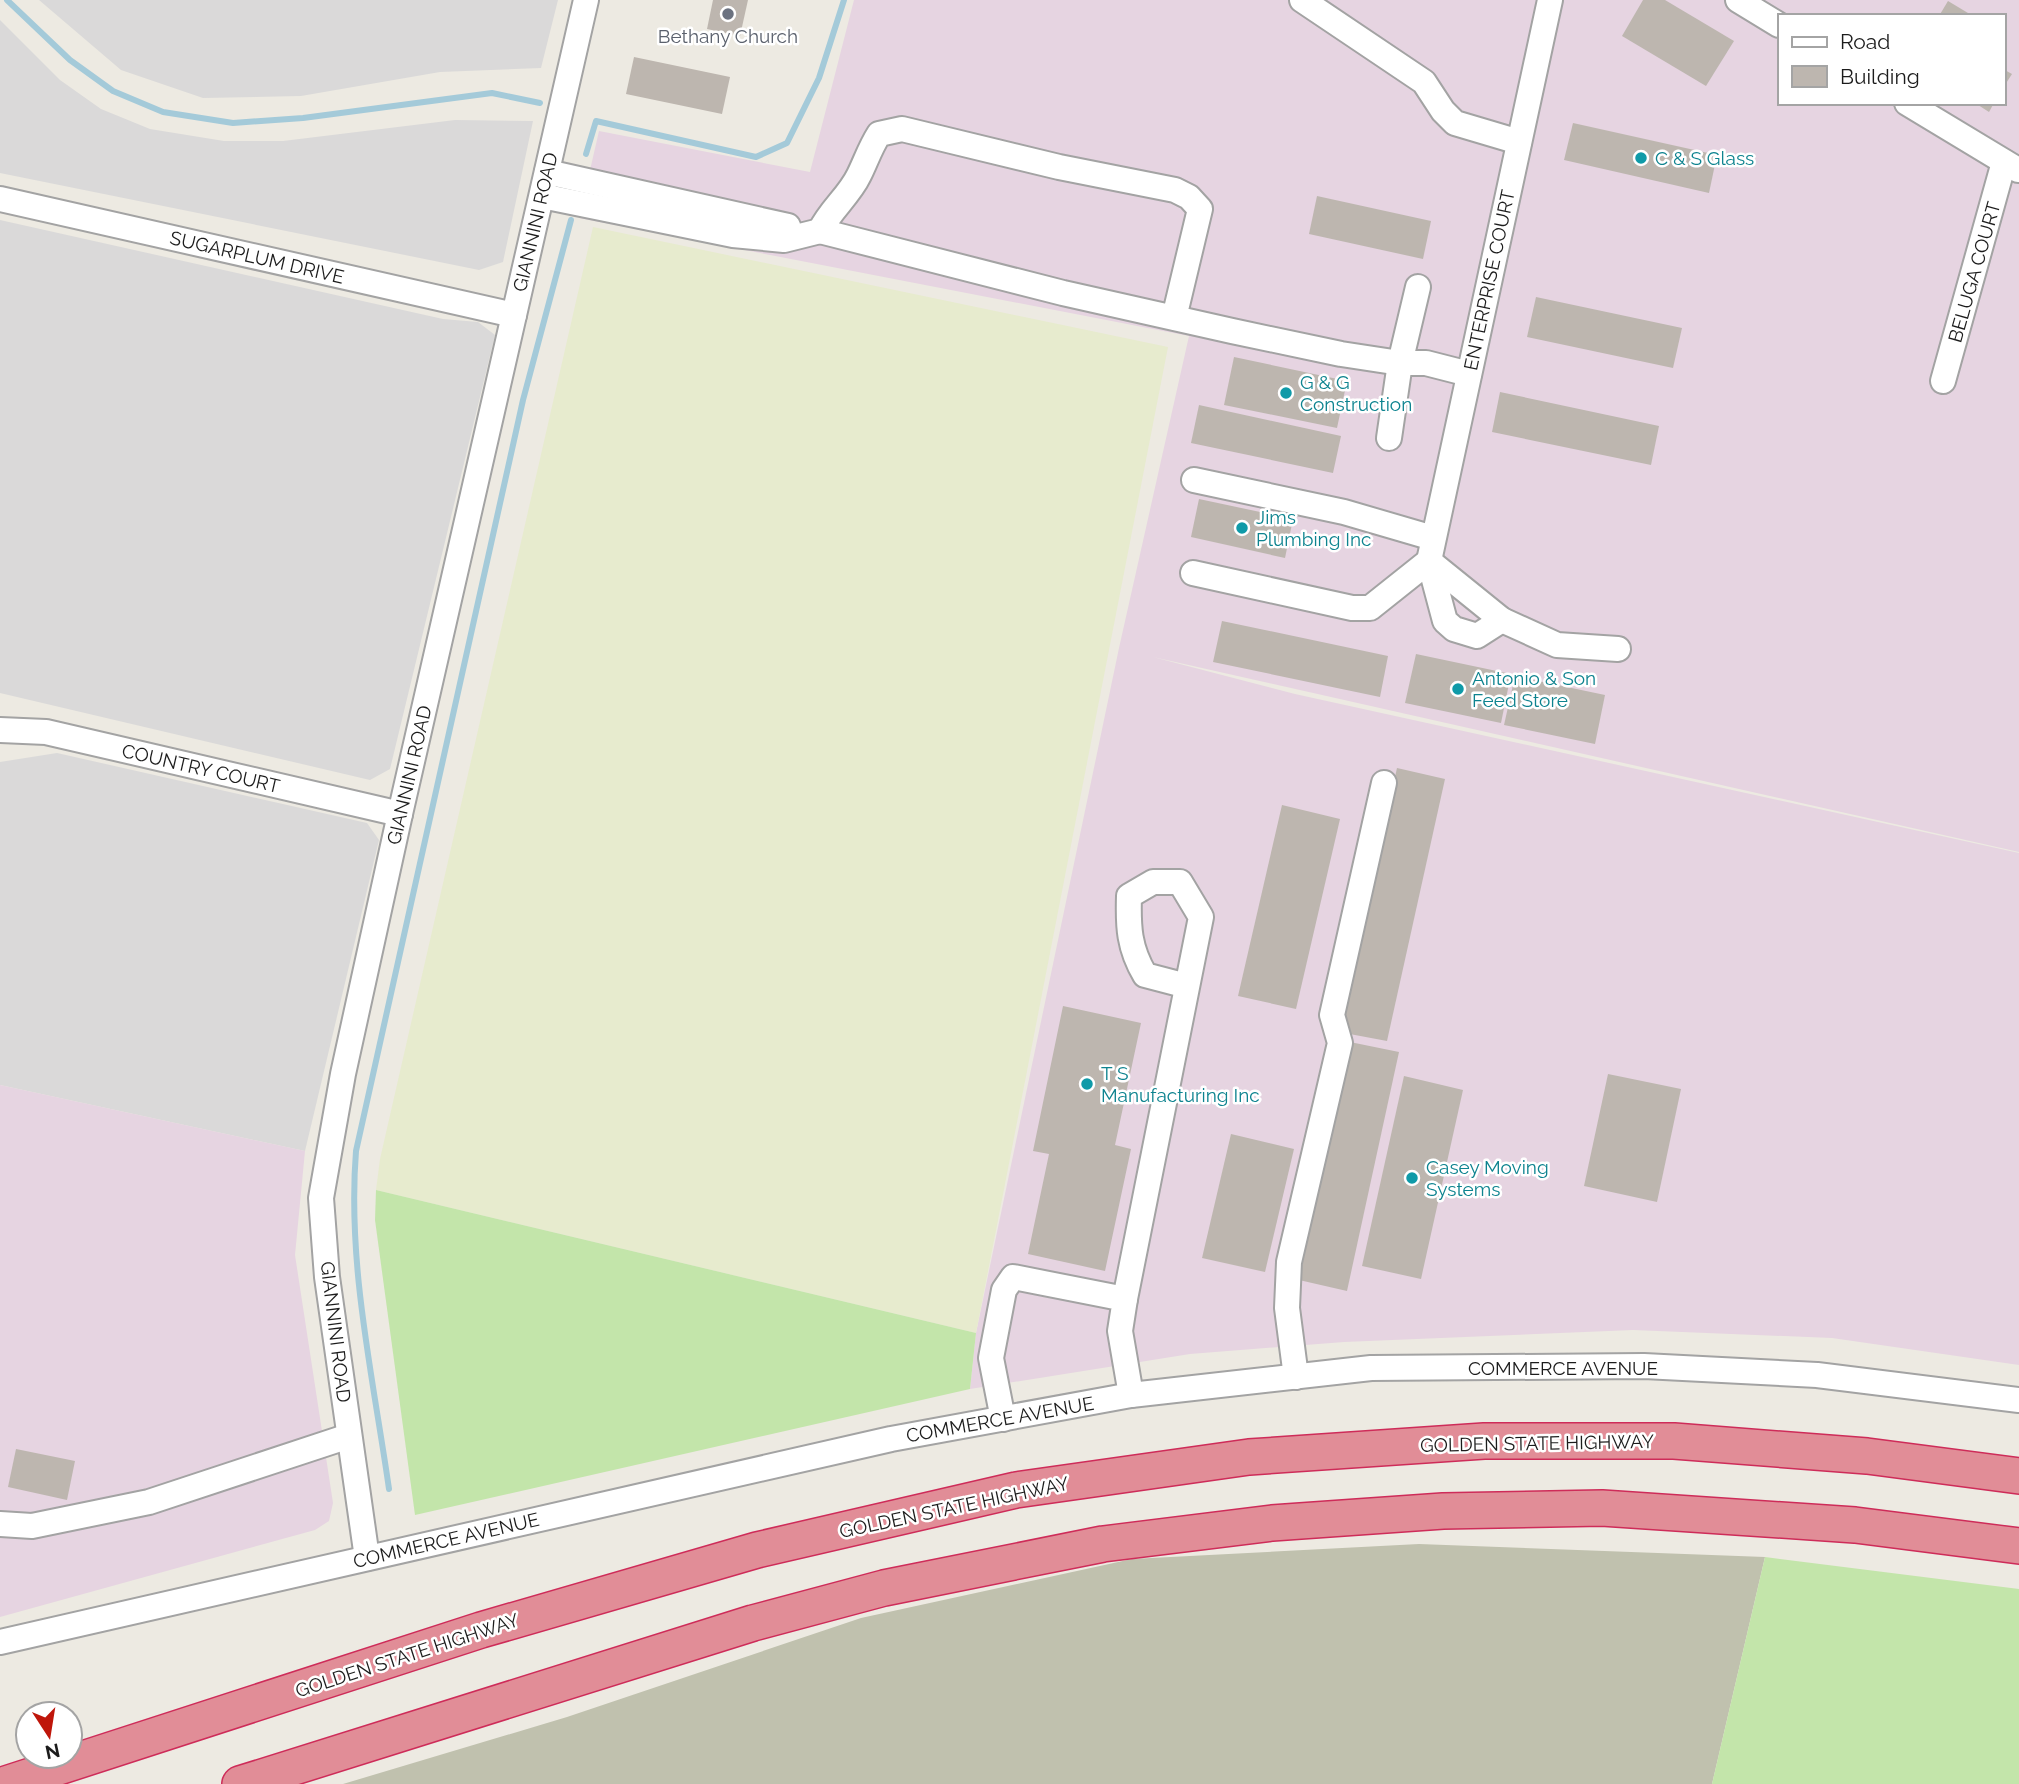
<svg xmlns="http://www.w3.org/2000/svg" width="2019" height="1784" font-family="Raleway,sans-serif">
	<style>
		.residential { fill: #dad9d9 }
		.industrial { fill: #e6d4e1; fill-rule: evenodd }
		.construction { fill: #c0c1ae }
		.farmland { fill: #e7ebce }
		.grass { fill: #c3e5aa }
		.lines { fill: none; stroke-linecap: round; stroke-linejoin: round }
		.stream { stroke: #a4cad9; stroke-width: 6 }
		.building { fill: #bdb6af }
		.minor-casing { stroke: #a3a3a3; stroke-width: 28 }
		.highway-casing { stroke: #ce2c59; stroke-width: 38 }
		.minor { stroke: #fff; stroke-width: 24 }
		.highway { stroke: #e18d97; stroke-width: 35 }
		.worship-dot { fill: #6b7280; stroke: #fff; stroke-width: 2.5 }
		.culture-dot { fill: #0f9aa8; stroke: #fff; stroke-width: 2.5 }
		.labels { text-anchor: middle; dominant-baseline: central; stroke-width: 5; stroke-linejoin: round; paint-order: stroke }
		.worship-label { font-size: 19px; fill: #5b616d; stroke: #fff }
		.culture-label { font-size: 19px; fill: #0d838f; stroke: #fff; text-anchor: start }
		.street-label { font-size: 19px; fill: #1c1c1c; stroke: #fff }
	</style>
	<rect width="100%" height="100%" fill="#edeae2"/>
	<!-- residential -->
	<g class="residential">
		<path d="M39,0H558L541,68L440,72L301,96L203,98L121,70Z"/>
		<path d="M0,20L60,80L101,109L150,129L224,141H283L455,120L533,121L503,262L479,270L0,173Z"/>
		<path d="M0,220L443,319L478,322L495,335L390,769L370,780L0,693Z"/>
		<path d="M57,753L367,823L379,840L305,1151L0,1085V762Z"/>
	</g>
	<!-- industrial -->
	<g class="industrial">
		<path d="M854,0H2019V852L1153,657L1295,694L2019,853V1365L1832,1338L1633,1330L1344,1342L1190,1354L970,1389L976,1333L1119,648L1189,336L579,218L599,131L810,172ZM1779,16H2003V103H1779Z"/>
		<path d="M0,1085L305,1151L295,1255L333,1503L329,1521L315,1530L0,1617Z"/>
	</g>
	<!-- construction -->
	<path class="construction" d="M1419,1544L1765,1557L1712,1784H343L567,1717L861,1618L1132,1559Z"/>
	<!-- farmland -->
	<path class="farmland" d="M593,227L1168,347L976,1333L376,1190L380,1159Z"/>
	<!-- grass -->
	<g class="grass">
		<path d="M376,1190L976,1333L970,1389L415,1515L375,1220Z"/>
		<path d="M1765,1557L2019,1589V1784H1712Z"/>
	</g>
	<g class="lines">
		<!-- stream -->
		<g class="stream">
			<path d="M7,0L70,60L113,91L163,112L233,123L303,118L492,93L540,103"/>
			<path d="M586,154L596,121L756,157L787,143L819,78L844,0"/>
			<path d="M389,1489C373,1377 347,1264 356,1151L523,400L571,220"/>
		</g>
	</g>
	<!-- building -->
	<g class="building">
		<path d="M713,0H748L740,36L707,29Z"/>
		<path d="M1643,0H1665L1734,41L1706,86L1622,36Z"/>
		<path d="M1948,1L1973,16H1939Z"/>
		<path d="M634,57L730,77L722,114L626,94Z"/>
		<path d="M2003,69L2012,74L2003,88Z"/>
		<path d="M1975,103H1994L1989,112Z"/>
		<path d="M1573,123L1717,155L1709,193L1564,160Z"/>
		<path d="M1317,196L1431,221L1423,259L1309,234Z"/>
		<path d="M1536,297L1682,328L1673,368L1527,337Z"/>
		<path d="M1234,357L1347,381L1337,428L1224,405Z"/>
		<path d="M1500,392L1659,426L1651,465L1492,432Z"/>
		<path d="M1199,405L1341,436L1333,473L1191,443Z"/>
		<path d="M1199,499L1293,519L1285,558L1191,537Z"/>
		<path d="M1222,621L1388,656L1380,697L1213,662Z"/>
		<path d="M1416,654L1511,674L1501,723L1405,703Z"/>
		<path d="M1515,676L1605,695L1595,744L1504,725Z"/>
		<path d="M1397,768L1445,779L1387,1041L1339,1032Z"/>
		<path d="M1282,805L1340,819L1296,1009L1238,996Z"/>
		<path d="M1063,1006L1141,1023L1115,1145L1131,1149L1105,1271L1028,1254L1049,1154L1033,1151Z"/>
		<path d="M1350,1042L1399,1052L1347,1291L1299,1280Z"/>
		<path d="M1608,1074L1681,1089L1657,1202L1584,1186Z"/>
		<path d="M1404,1076L1463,1090L1421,1279L1362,1266Z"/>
		<path d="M1231,1134L1294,1149L1265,1272L1202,1258Z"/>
		<path d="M16,1449L75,1461L67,1500L8,1487Z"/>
	</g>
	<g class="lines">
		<!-- minor casing -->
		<g class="minor-casing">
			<g id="minor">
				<path d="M1302,0L1424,82L1443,111L1455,123L1519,142"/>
				<path d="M1738,0L1779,25"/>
				<path d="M1907,103L2018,170"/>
				<path d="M547,172L788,226"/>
				<path d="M542,196L733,235L784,240L820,231"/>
				<path d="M0,199L514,315"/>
				<path d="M1174,318L1200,209L1189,197L1175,190L1059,167L902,129L879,134C870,148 866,161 859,175C849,196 830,210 820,231L1063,293L1232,331L1341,354L1400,363H1426L1469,374"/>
				<path d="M1943,381L2004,162"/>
				<path d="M1389,438L1400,363L1418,287"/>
				<path d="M1194,480L1344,512L1433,538"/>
				<path d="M1429,561L1502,620L1557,645L1618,649"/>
				<path d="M1193,573L1352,608H1370L1429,561"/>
				<path d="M1502,620L1477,636L1454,629L1445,621L1429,561L1550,0"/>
				<path d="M0,730L46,732L400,814"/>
				<path d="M1125,1299L1201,917L1180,882H1153L1129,896C1128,927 1129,948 1145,975L1187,986"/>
				<path d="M1296,1377L1287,1308L1289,1262L1340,1043L1332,1015L1384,783"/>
				<path d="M1003,1419L991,1358L1004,1290L1013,1277L1125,1299L1120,1331L1131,1395"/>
				<path d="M0,1524L32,1526L149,1502L349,1436"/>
				<path d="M367,1558L327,1277L321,1198L343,1074L400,814L586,0"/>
				<path d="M0,1642L891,1439L1131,1395L1371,1368L1644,1366L1817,1375L2019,1400"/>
			</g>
		</g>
		<!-- highway casing -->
		<g class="highway-casing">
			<g id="highway">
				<path d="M6,1784L481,1630L757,1550L1016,1490L1249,1457L1484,1441H1674L1867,1456L2019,1476"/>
				<path d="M240,1784L753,1623L884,1588L1103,1544L1272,1523L1443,1511L1602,1508L1855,1525L2019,1546"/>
			</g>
		</g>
		<!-- minor -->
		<use href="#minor" class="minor"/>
		<!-- highway -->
		<use href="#highway" class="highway"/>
	</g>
	<!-- markers -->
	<circle class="worship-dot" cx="728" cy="14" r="7"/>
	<g class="culture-dot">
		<circle cx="1641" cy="158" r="7"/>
		<circle cx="1286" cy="393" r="7"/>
		<circle cx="1242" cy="528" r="7"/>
		<circle cx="1458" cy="689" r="7"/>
		<circle cx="1087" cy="1084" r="7"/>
		<circle cx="1412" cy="1178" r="7"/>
	</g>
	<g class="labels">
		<!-- worship labels -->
		<g class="worship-label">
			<text x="728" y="36">Bethany Church</text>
		</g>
		<!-- culture labels -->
		<g class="culture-label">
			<text x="1655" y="158">C &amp; S Glass</text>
			<text x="1300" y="382">G &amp; G<tspan x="1300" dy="22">Construction</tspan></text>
			<text x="1256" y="517">Jims<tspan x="1256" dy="22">Plumbing Inc</tspan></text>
			<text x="1472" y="678">Antonio &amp; Son<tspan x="1472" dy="22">Feed Store</tspan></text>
			<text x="1101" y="1073">T S<tspan x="1101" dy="22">Manufacturing Inc</tspan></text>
			<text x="1426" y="1167">Casey Moving<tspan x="1426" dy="22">Systems</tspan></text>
		</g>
		<!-- street labels -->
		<g class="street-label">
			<text transform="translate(535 222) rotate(-77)">GIANNINI ROAD</text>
			<text transform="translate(257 257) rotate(13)">SUGARPLUM DRIVE</text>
			<text transform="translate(1974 272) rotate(-74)">BELUGA COURT</text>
			<text transform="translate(1489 280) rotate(-78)">ENTERPRISE COURT</text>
			<text transform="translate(201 768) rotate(13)">COUNTRY COURT</text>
			<text transform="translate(409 775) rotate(-77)">GIANNINI ROAD</text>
			<text transform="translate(336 1332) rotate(83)">GIANNINI ROAD</text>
			<text x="1563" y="1368">COMMERCE AVENUE</text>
			<text transform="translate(1000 1419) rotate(-10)">COMMERCE AVENUE</text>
			<text transform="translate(1537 1443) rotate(-1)">GOLDEN STATE HIGHWAY</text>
			<text transform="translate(954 1507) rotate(-12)">GOLDEN STATE HIGHWAY</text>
			<text transform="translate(446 1540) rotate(-13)">COMMERCE AVENUE</text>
			<text transform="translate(407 1655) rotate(-18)">GOLDEN STATE HIGHWAY</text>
		</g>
	</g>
	<!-- legend -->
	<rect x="1778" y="14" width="228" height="91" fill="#ffffff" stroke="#a4a4a4" stroke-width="2"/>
	<rect x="1792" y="37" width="35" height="10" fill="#ffffff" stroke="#a4a4a4" stroke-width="2"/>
	<text x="1840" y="49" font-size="21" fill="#1c1c1c">Road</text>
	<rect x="1792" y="66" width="35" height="21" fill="#bdb6af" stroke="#a4a4a4" stroke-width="2"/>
	<text x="1840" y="84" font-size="21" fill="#1c1c1c">Building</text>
	<!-- north arrow -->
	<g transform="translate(49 1735) rotate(168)"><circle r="33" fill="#ffffff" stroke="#a4a4a4" stroke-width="2"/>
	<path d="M0-5L12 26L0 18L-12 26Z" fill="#bf160a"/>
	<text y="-10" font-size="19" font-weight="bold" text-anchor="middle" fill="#1c1c1c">N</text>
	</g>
</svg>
